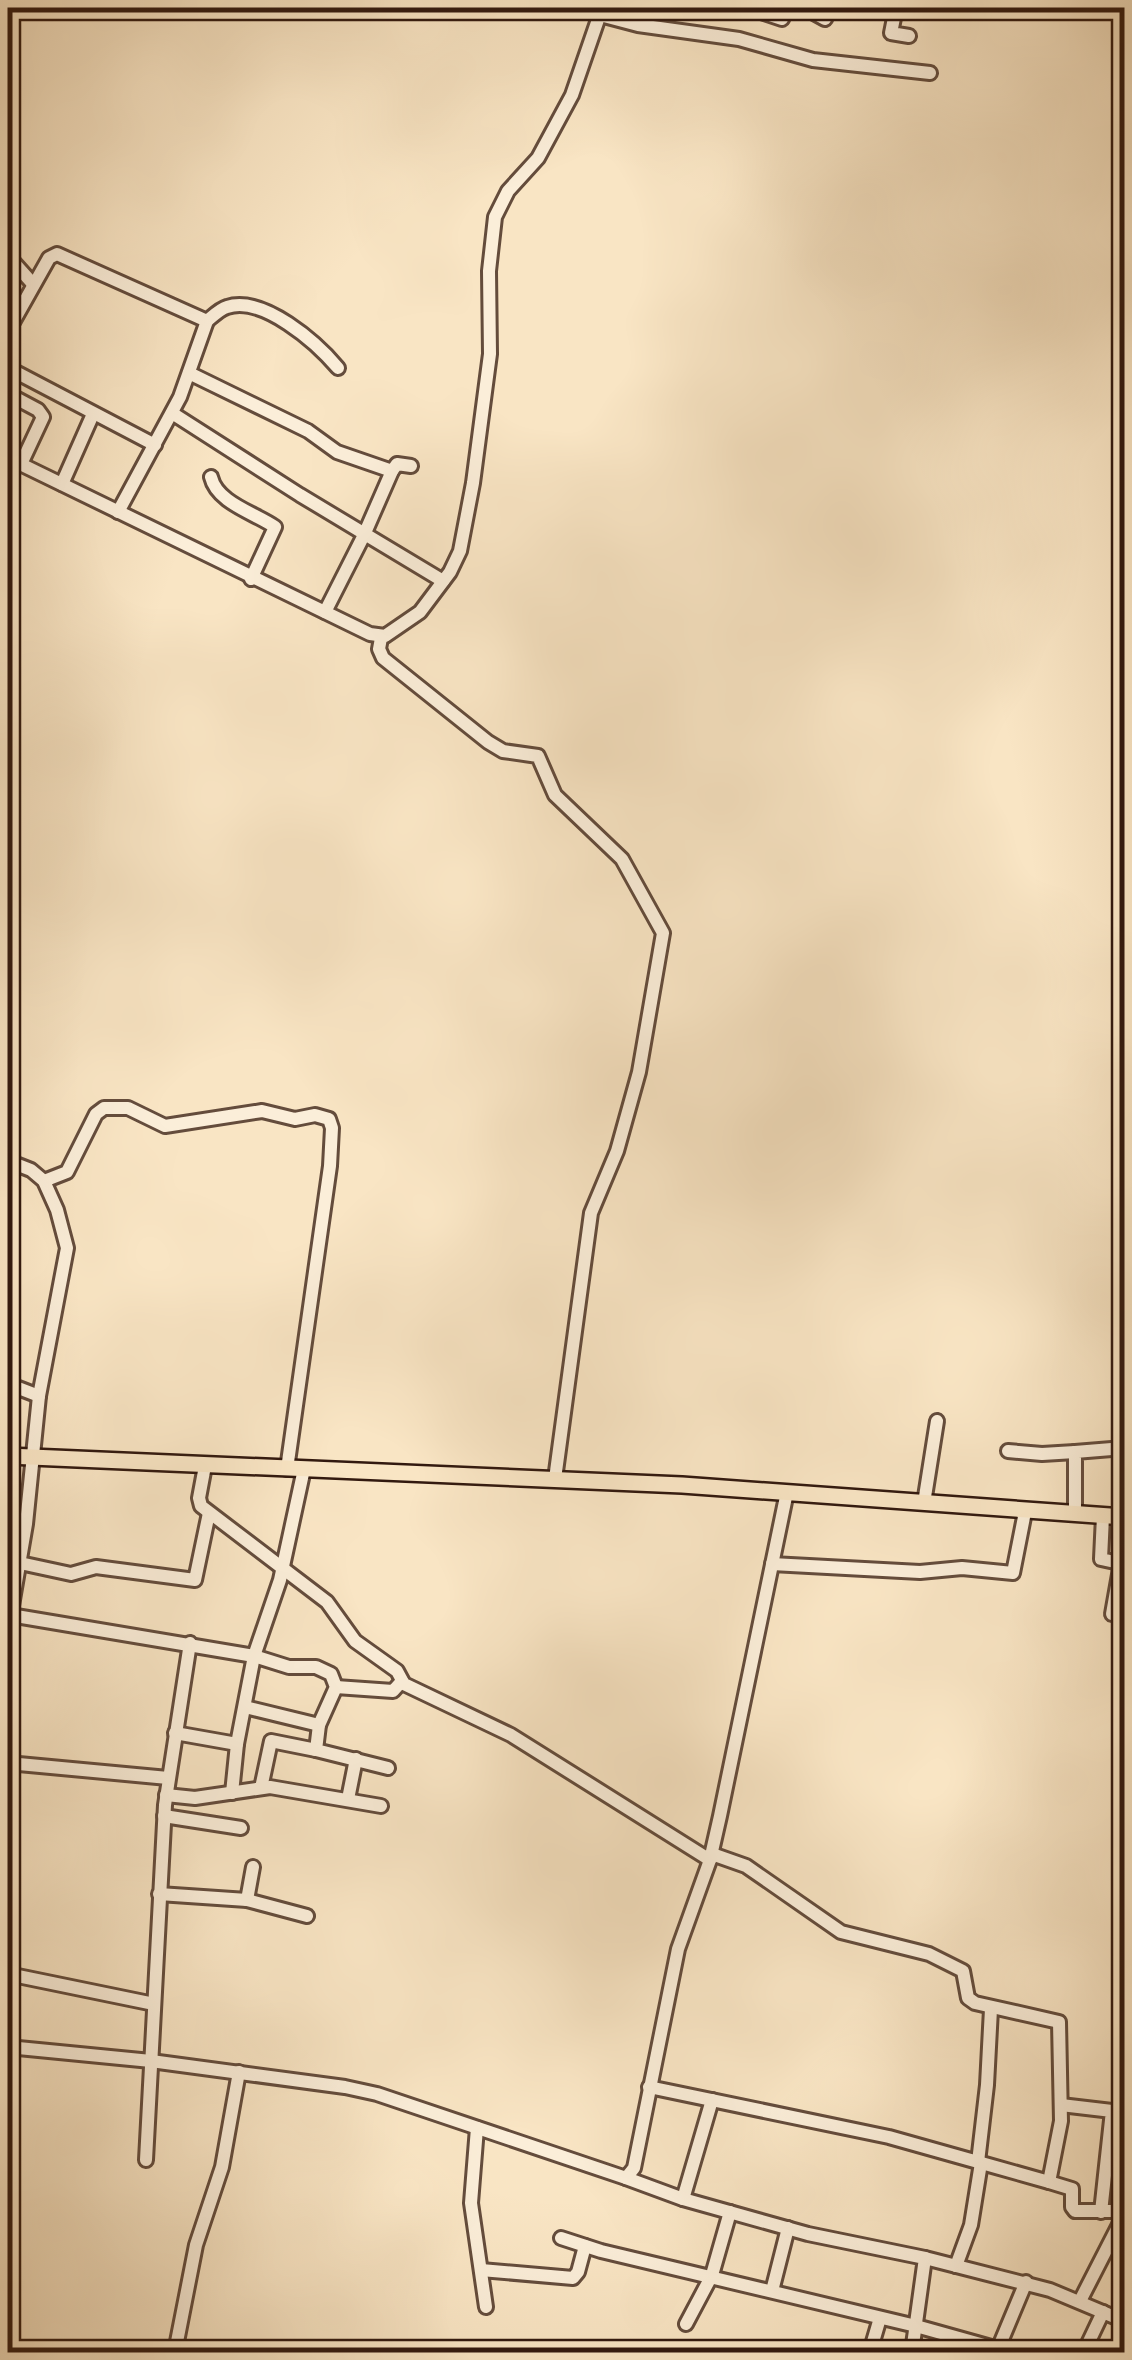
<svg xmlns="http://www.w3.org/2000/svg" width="1132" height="2360" font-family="'Gentium Book Plus',serif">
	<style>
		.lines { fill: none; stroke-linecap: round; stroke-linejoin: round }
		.minor-casing { stroke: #644c3c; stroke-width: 18 }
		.major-casing { stroke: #32190f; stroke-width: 20 }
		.minor { stroke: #fbeed9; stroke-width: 12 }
		.major { stroke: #f9e5c4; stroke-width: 15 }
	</style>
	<rect width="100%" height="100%" fill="#f9e5c4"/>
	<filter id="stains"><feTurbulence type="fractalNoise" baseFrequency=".002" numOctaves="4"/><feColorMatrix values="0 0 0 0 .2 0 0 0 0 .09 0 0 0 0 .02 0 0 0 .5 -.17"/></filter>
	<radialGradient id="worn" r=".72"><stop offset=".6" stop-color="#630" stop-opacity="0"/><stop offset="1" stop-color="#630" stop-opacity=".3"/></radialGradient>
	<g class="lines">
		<!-- minor casing -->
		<g class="minor-casing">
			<g id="minor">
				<path d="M763,8L761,12L782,19L787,8"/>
				<path d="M805,8L825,19L830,8"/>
				<path d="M896,8L891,33L909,36"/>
				<path d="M600,15L638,25L739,39L813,60L930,73"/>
				<path d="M8,256L33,284"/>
				<path d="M8,331L49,258L57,254L207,321C213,316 220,309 227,307C263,295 317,343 338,368"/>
				<path d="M8,368L155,445"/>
				<path d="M189,373L308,431L337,452L392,471"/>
				<path d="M8,394L38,410L43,417L21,464"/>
				<path d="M172,413L300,495L443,581"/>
				<path d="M8,458L370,634L385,636L420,612L450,572L460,551L473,483L490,354L489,271L495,217L508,191L538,158L572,95L602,8"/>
				<path d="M211,477C217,503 255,513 275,527L251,579"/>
				<path d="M62,484L93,414"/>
				<path d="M118,512L180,397L207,321"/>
				<path d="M325,612L364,535L392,471L397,464L411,466"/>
				<path d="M381,638L379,649L383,658L488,742L503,751L538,756L555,795L622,859L663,933L639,1072L617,1151L591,1213L555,1479"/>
				<path d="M8,1161L31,1170L44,1181L57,1210L67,1248L39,1396L26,1524L8,1629"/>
				<path d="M44,1181L67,1172L96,1114L104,1108H128L165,1126L262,1111L295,1119L315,1115L329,1119L332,1128L330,1166L287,1469"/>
				<path d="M8,1384L39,1396"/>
				<path d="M1008,1451L1042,1454L1075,1452"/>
				<path d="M205,1466L199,1498L201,1506L327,1602L355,1641L397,1671L404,1684L511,1735L710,1860"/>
				<path d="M924,1503L937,1421"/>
				<path d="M1075,1514V1452L1124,1448"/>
				<path d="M1103,1516L1101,1559L1124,1564"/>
				<path d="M20,1563L71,1574L96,1567L195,1580L209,1513"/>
				<path d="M772,1564L920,1572L962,1568L1013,1573L1025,1512"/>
				<path d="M1112,1614L1121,1563"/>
				<path d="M10,1615L254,1656L280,1580L304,1469"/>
				<path d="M336,1687L393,1691L402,1681"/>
				<path d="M245,1707L319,1725"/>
				<path d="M175,1733L237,1744L254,1656L289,1667H316L331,1674L336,1687L319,1725L316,1750L388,1768"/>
				<path d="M8,1763L168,1778"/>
				<path d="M261,1788L271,1741L316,1750"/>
				<path d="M232,1793L237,1744"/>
				<path d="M166,1795L195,1798L270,1787L381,1806"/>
				<path d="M348,1799L356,1759"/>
				<path d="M164,1816L241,1828"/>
				<path d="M712,1854L746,1866L841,1932L929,1954L963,1971L968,1998L975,2003L1059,2022L1061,2121L1049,2182L978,2162"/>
				<path d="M159,1894L247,1900L307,1916"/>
				<path d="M247,1900L253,1867"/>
				<path d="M8,1974L154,2004"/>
				<path d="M8,2047L151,2061L345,2087L377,2094L626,2178L634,2168L678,1949L710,1860L720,1816L787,1492"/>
				<path d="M649,2087L889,2137L978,2162L987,2085L991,2009"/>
				<path d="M1061,2105L1112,2111L1101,2212"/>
				<path d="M477,2128L471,2203L486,2307"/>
				<path d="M146,2160L165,1805L190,1643"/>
				<path d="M626,2178L683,2199L808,2234L925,2258L912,2352"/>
				<path d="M1049,2182L1072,2189V2207L1075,2211H1124"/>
				<path d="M683,2199L712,2100"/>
				<path d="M561,2238L601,2251L916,2326L1009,2352"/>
				<path d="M925,2258L1050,2290L1124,2321"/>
				<path d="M956,2266L971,2225L981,2163"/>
				<path d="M481,2270L573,2278L578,2272L585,2246"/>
				<path d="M772,2291L788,2228"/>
				<path d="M1080,2301L1124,2215"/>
				<path d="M686,2324L712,2275L730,2212"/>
				<path d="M998,2349L1026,2282"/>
				<path d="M175,2352L196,2245L222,2167L239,2072"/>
				<path d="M870,2352L880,2318"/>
				<path d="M1084,2352L1103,2312"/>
			</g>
		</g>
		<!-- major casing -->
		<g class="major-casing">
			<path id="major" d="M8,1456L682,1485L1124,1517"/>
		</g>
		<!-- minor -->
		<use href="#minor" class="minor"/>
		<!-- major -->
		<use href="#major" class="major"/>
	</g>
	<!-- margin -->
	<rect width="1132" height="2360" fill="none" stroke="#f9e5c4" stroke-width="40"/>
	<rect x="10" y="10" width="1112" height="2340" fill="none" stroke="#32190f" stroke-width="5"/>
	<rect x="20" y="20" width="1092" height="2320" fill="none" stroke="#32190f" stroke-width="2.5"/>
	<rect width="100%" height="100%" filter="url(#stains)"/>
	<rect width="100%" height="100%" fill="url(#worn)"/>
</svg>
